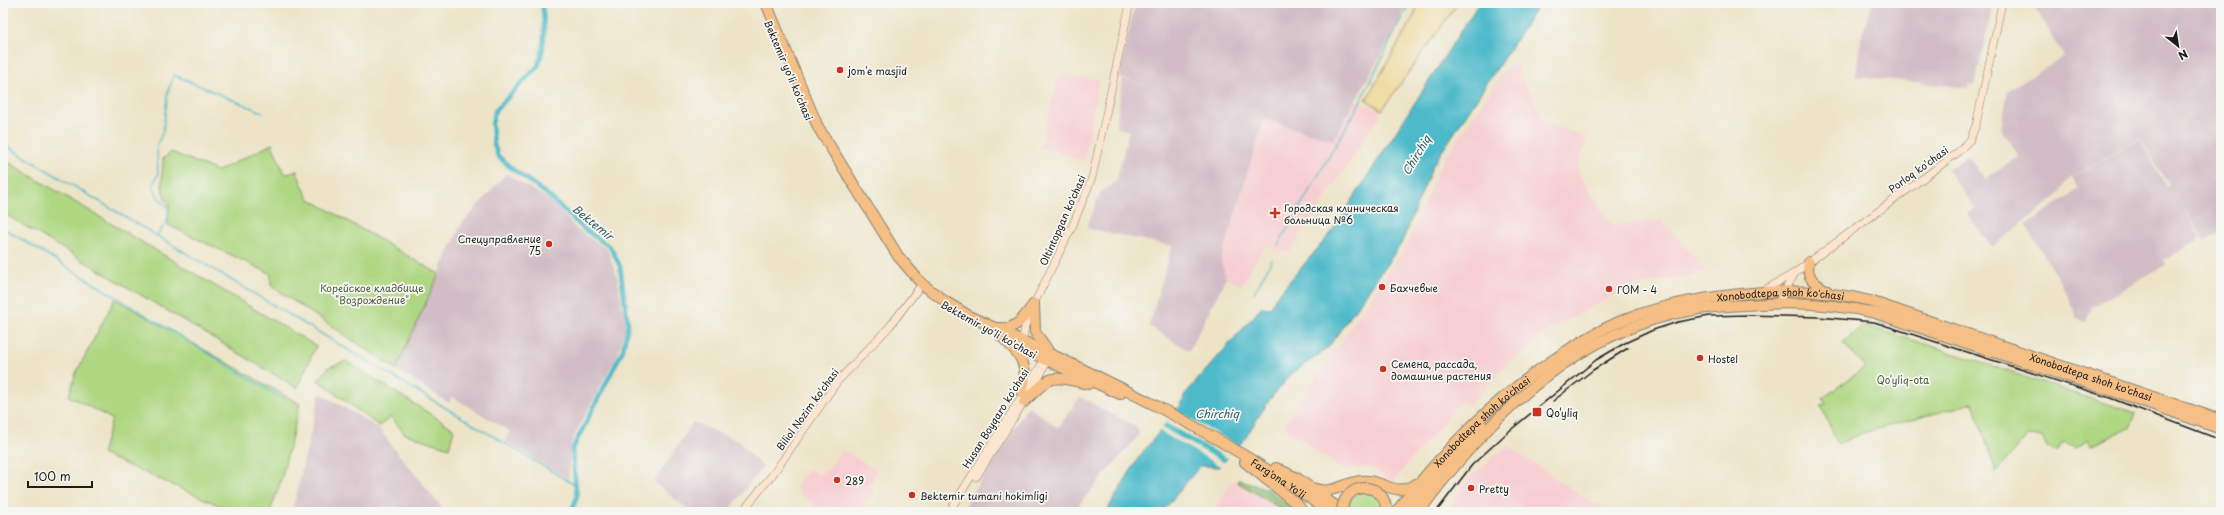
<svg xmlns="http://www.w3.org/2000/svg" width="2224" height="515" font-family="'Playpen Sans',sans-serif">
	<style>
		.built { fill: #f7cfd2 }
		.industrial { fill: #d2bdc6 }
		.green { fill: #afd782; stroke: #667a4f }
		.forest { fill: #8bb870; stroke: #546a46 }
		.sand { fill: #eeda9e; stroke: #857b5d }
		.water { fill: #4ebaca; stroke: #356b73 }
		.pier { fill: #ede4c8 }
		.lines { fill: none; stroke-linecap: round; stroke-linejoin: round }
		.stream { stroke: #4ebaca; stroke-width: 1.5 }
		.canal { stroke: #4ebaca; stroke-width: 4.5 }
		.secondary-casing { stroke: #848072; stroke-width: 8 }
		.highway-casing { stroke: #848072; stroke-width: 12 }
		.secondary { stroke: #fbe5cf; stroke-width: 7 }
		.highway { stroke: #f5bf86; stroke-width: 10 }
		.rail { stroke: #1c1c1c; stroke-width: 1.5 }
		.highway-bridge-casing { stroke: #848072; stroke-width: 12; stroke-linecap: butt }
		.highway-bridge { stroke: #f5bf86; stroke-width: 10 }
		.poi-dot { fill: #c8321e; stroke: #f6f6f2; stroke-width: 1.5 }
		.labels { text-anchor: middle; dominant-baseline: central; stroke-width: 3.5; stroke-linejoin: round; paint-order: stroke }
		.street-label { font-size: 10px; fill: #1c1c1c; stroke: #f6f6f2 }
		.poi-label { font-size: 10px; fill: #1c1c1c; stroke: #f6f6f2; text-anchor: start }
		.park-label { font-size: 10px; fill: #4f5d40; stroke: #f6f6f2 }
		.water-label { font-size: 11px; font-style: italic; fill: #305b62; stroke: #f6f6f2 }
	</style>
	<rect width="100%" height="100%" fill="#f6f6f2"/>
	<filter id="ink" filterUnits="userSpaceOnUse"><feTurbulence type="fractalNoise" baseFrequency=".025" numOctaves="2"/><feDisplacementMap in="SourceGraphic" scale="8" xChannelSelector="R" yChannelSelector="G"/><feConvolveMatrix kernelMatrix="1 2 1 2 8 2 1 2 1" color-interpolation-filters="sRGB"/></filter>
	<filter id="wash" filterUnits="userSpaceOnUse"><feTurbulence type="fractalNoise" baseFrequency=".012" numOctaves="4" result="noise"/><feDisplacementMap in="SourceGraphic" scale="16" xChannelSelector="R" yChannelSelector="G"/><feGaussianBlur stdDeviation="0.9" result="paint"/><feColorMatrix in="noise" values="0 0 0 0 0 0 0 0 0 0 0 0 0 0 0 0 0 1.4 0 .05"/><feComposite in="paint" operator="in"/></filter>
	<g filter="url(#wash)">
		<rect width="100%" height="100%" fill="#ede4c8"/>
		<!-- built -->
		<g class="built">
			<path d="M1512,60L1546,123L1587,138L1577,170L1611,225L1661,220L1708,272L1628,288L1543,334L1502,369L1469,406L1462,400L1392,483L1370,467L1342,470L1283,426L1407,245L1441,163Z"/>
			<path d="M1059,75L1099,80L1084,162L1040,147Z"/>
			<path d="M1355,100L1379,109L1380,116L1290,251L1278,252L1266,245L1241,285L1226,278L1221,260L1264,118L1333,140Z"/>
			<path d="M1508,446L1581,495L1597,505L1599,503L1609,509L1606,512H1445L1472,475Z"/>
			<path d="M843,451L877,470L869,487L875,491L862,512H812L815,506L797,490L796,485L809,469L819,474L829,468L839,453Z"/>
			<path d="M1233,480L1263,497L1286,512H1213Z"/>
		</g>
		<!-- industrial -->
		<g class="industrial">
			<path d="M1135,3H1406L1396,28L1333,140L1264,119L1221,260L1226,278L1189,351L1149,326L1172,246L1086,228L1101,192L1116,182L1129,131L1116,127L1123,79L1154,88L1119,77Z"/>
			<path d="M1872,3H1993L1975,85L1970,84L1969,88L1856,76L1860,41Z"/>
			<path d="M2035,3H2221V232L2205,241L2174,193L2201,238L2164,261L2165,265L2092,307L2086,322L2077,318L2067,294L2026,225L2079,189L2072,177L2140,139L2167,187L2170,186L2140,138L2071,177L2057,196L1992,247L1967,214L1975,208L1948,170L1967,156L1985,179L2019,156L2001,130L2008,90L2064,57L2035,7Z"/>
			<path d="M506,174L553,202L577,230L607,249L617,276L626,327L617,356L575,434L571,445L568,479L505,441L510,431L452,397L449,403L396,369L461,225Z"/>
			<path d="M320,393L377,427L445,512H292Z"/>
			<path d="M1080,397L1138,428L1139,435L1081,502L1075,512H961L1028,406L1058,428Z"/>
			<path d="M693,422L740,442L753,458L763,466L728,512H691L654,482Z"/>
		</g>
		<!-- green -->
		<g class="green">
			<path d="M272,144L284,173L288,174L296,170L308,198L439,274L396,369L271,286V274L168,225L169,203C158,194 163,171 163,159L171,152L218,171Z"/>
			<path d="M3,159L316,346L297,388L3,213Z"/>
			<path d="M115,299L300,404L281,480L270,512H234L102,454L112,419L69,396L76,373Z"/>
			<path d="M1863,325C1955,352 2045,385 2136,413L2130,428L2091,446L2088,440L2076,448L2063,443L2056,452L2048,449L2042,437L2027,436L1996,472L1973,403L1863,433L1838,444L1821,406L1826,404L1823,398L1865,367L1843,343Z"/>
			<path d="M346,361L454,429L449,448L405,434L391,417L379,426L318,380L329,367Z"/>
			<path d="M1361,491L1376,495L1382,508L1381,512H1351L1346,508L1348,501Z"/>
		</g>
		<!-- forest -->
		<path class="forest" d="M1239,479L1268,489L1297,512H1286L1237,482Z"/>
		<!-- sand -->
		<path class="sand" d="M1418,3H1458L1382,110L1366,100L1414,16Z"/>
		<!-- water -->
		<path class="water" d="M1479,3H1540L1433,165L1401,244L1327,349L1294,372L1270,399L1243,441L1219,467L1200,466L1162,512H1106L1139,457L1181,405L1185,394L1262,307L1271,308L1275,298L1331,233Z"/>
		<!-- pier -->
		<g class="pier">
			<path d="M1175,410L1240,447L1229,459L1164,422Z"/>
			<path d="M1161,427L1225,463L1222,467L1158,430Z"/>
		</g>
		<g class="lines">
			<!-- stream -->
			<g class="stream">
				<path d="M3,144L575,485"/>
				<path d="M3,228L285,400"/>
				<path d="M157,236L168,219V207L158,197L153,185L158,174L157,145L163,131L168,91L174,75L264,113"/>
				<path d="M1278,245L1357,108L1409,3"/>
				<path d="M1254,293L1272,260"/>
			</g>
			<!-- canal -->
			<path class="canal" d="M542,3C545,24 546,46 538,66L495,111L492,124L494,144L498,156L510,167L548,195L584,229L610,247L620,266L628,324L623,350L572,450L577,497L571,512"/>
		</g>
	</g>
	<g filter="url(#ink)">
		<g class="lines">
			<!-- secondary casing -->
			<g class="secondary-casing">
				<g id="secondary">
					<path d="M1763,291L1796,272L1956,154L1970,140L1976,125L2002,3"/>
					<path d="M1778,303L1795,273"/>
					<path d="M1022,344L1025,326L1034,304L1072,227L1092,178L1130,3"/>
					<path d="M976,477L1039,378L1049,356"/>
					<path d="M742,512L773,474L837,382L890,326L922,284"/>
					<path d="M949,512L1046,357"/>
				</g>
			</g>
			<!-- highway casing -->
			<g class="highway-casing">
				<g id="highway">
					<path id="s1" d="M766,3L818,127L898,256L922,284L946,302L969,316C1093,373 1218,430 1329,512"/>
					<path d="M1809,262C1805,277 1815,284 1827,291"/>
					<path d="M1034,304L1035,332L1047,349"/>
					<path d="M999,328C1017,331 1024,316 1034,304"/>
					<path d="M1002,337C1021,355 1030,365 1022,393"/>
					<path d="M1018,345L1044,359L1120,394"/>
					<path d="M1024,402C1053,374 1049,375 1088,384"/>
					<path d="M1245,462L1297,504L1303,512"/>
					<path d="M1276,468L1297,478L1344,512"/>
					<path d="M1307,486C1334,499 1344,479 1368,481C1388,483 1395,497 1416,484"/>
					<path id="s2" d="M1396,512C1443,451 1490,403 1553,360C1575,345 1597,331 1621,321C1660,305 1700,298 1741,294C1786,289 1827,290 1870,301L2221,420"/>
					<path d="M1408,512L1438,472L1482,425"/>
					<path d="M1419,512C1483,424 1565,340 1674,314C1698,308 1722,306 1746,305C1791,301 1832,303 1875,313L2140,400L2221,429"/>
				</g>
			</g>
			<!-- secondary -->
			<use href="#secondary" class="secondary"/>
			<!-- highway -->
			<use href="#highway" class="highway"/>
			<!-- rail -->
			<g class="rail">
				<path d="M1553,401L1593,370L1628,348"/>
				<path d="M1436,512L1472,465L1508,432L1596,360L1625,343L1653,330L1678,322L1709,316L1748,315L1818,317L1874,322L2110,398L2221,440"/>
			</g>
			<!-- highway-bridge casing -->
			<g class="highway-bridge-casing">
				<path id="highway-bridge" d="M1342,512C1342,484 1381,478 1386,507"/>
			</g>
			<!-- highway-bridge -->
			<use href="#highway-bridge" class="highway-bridge"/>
		</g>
	</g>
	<!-- markers -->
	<g class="poi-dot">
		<circle cx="840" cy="70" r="4"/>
		<path d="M1273 207h4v4h4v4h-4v4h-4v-4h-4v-4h4z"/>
		<circle cx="549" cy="244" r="4"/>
		<circle cx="1382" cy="287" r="4"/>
		<circle cx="1609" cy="289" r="4"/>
		<circle cx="1700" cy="358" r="4"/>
		<circle cx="1383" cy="369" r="4"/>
		<rect x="1532" y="407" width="10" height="10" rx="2"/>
		<circle cx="837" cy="480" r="4"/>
		<circle cx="1471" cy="488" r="4"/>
		<circle cx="912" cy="495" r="4"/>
	</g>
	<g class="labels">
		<!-- street labels -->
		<g class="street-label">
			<text transform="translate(789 70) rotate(67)">Bektemir yo'li ko'chasi</text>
			<text transform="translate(1918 169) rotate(-36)">Porloq ko'chasi</text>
			<text transform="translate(1062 220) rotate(-66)">Oltintopgan ko'chasi</text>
			<text stroke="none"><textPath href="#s2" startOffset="461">Xonobodtepa shoh ko'chasi</textPath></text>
			<text transform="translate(989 329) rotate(29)">Bektemir yo'li ko'chasi</text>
			<text stroke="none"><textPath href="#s2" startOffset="785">Xonobodtepa shoh ko'chasi</textPath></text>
			<text transform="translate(807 409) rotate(-54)">Biliol Nozim ko'chasi</text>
			<text transform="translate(995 418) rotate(-58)">Husan Boyqaro ko'chasi</text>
			<text stroke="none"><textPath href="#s2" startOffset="125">Xonobodtepa shoh ko'chasi</textPath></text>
			<text stroke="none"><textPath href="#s1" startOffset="730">Farg'ona Yo'li</textPath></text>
		</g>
		<!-- poi labels -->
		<g class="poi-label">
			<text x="848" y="70">jom'e masjid</text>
			<text x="1284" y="207">Городская клиническая<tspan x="1284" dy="12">больница №6</tspan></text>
			<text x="541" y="238" text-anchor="end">Спецуправление<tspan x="541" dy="12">75</tspan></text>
			<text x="1390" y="287">Бахчевые</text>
			<text x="1617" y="289">ГОМ - 4</text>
			<text x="1708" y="358">Hostel</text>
			<text x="1391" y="363">Семена, рассада,<tspan x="1391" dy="12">домашние растения</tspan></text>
			<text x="1546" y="412">Qo‘yliq</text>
			<text x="845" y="480">289</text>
			<text x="1479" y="488">Pretty</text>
			<text x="920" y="495">Bektemir tumani hokimligi</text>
		</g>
		<!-- park labels -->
		<g class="park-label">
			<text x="372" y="287">Корейское кладбище<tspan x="372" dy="12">"Возрождение"</tspan></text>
			<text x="1903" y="379">Qo‘yliq-ota</text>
		</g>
		<!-- water labels -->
		<g class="water-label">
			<text transform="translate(1416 155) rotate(-59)">Chirchiq</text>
			<text transform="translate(593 222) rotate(39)">Bektemir</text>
			<text x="1217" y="413">Chirchiq</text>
		</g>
	</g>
	<!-- margin -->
	<rect width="2224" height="515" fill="none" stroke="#f6f6f2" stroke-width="16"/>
	<!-- north arrow -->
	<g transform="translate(2178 46) rotate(150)" stroke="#f6f6f2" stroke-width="3" paint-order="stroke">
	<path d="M0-3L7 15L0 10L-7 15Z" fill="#1c1c1c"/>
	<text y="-6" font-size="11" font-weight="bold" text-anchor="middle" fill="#1c1c1c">N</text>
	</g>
	<!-- scale -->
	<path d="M28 481v6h64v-6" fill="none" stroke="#1c1c1c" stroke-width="2"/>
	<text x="34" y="481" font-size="12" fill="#1c1c1c" stroke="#f6f6f2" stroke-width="3" paint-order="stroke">100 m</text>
</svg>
